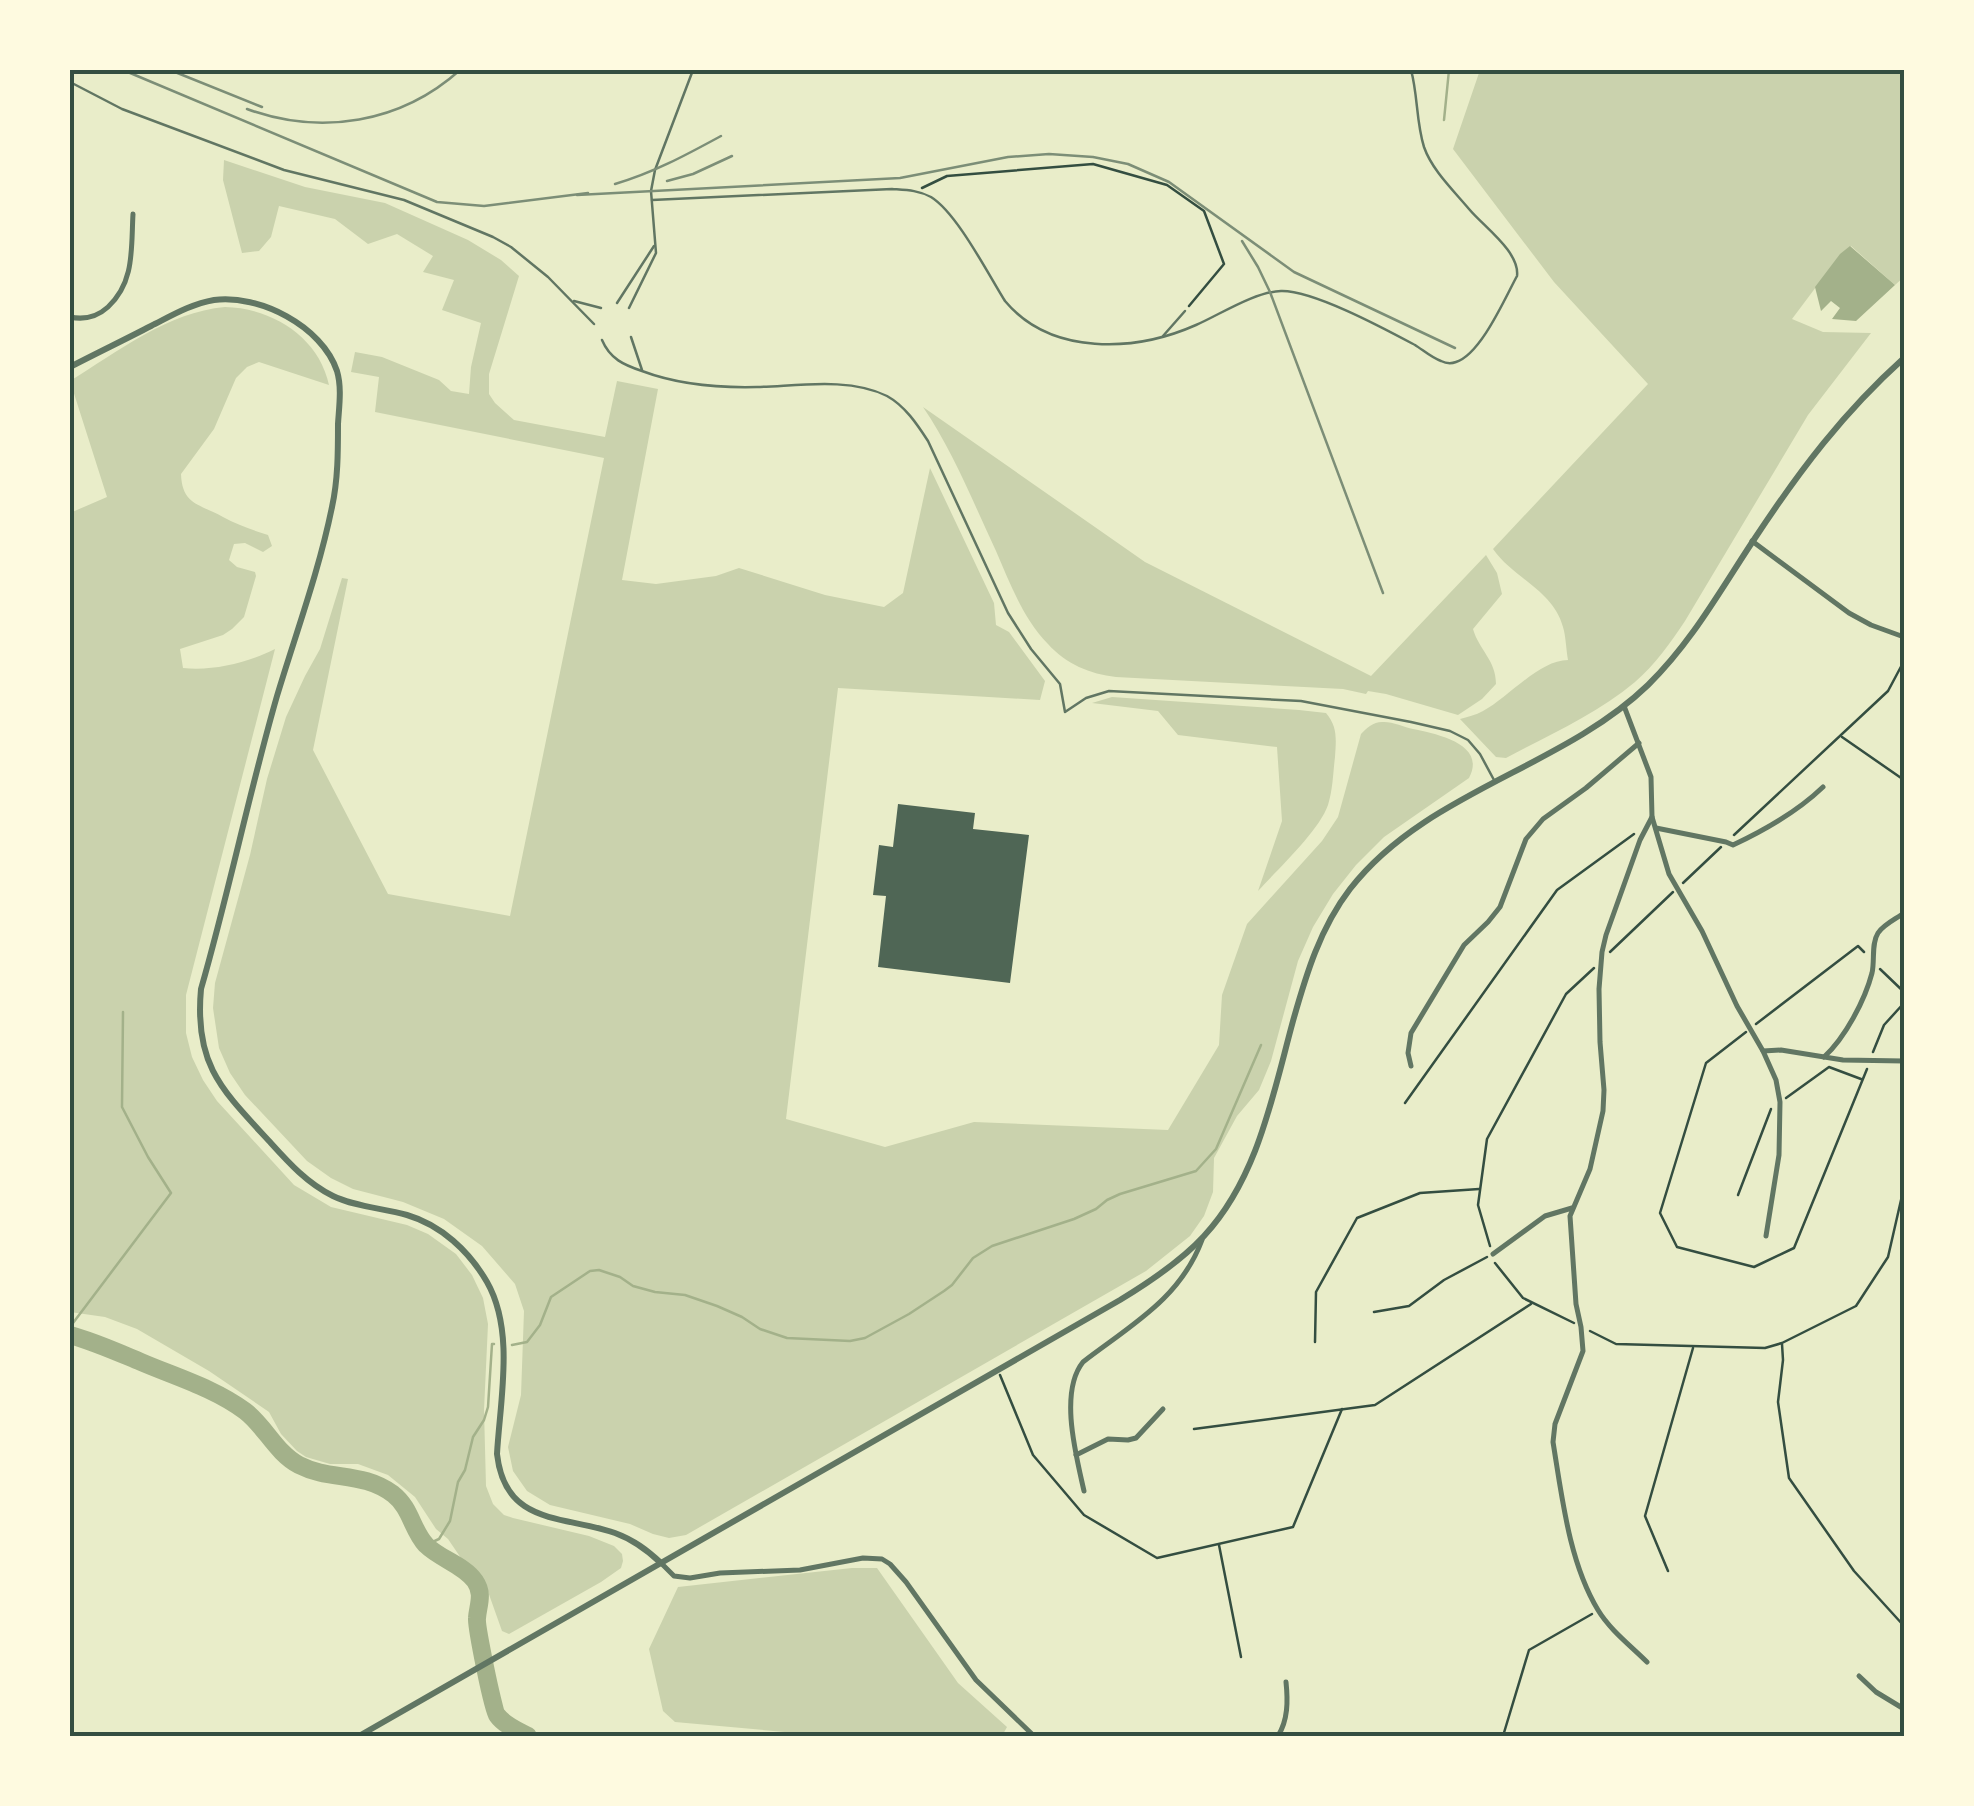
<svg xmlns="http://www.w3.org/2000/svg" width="1974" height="1806" font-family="'DejaVu Sans',sans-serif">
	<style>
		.green { fill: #cad2ad }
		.water { fill: #a3b18a }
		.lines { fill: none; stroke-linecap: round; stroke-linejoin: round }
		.stream { stroke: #a3b18a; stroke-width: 2.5 }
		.river { stroke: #a3b18a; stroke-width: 18 }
		.building { fill: #4f6655 }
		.path { stroke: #344e41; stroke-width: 2.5 }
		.service { stroke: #617663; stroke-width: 2.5 }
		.minor { stroke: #617663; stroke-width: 5 }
		.tertiary { stroke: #617663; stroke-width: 6 }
		.rail { stroke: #7c8e77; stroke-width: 2.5 }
		.neatline { fill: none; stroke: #344e41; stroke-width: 4 }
	</style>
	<rect width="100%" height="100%" fill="#e9edc9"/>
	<!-- green -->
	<g class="green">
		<path d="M1480,70H1904V277L1895,285L1851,246L1840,255L1792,319L1823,332L1871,333L1808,415L1685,621C1671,642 1655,665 1635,682C1597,714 1549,735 1506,758L1496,757L1460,719C1467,717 1476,715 1483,711C1508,698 1539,660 1568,660C1566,649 1566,637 1563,627C1553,590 1513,578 1493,549L1648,384L1554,282L1453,149Z"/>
		<path d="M224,160L305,187L385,203L468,240L501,260L519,276L489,374V394L495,403L514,420L605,437L617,381L658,389L622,580L656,584L716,576L739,568L825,595L884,607L903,593L930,468L994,603L996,625L1009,632L1045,681L1040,700L838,688L786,1119L885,1147L974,1122L1168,1130L1219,1045L1222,995L1247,924L1322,841L1338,817L1361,734C1367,728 1373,722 1382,722C1391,721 1404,727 1413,729C1437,734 1487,744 1469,778L1384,837L1356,865L1333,894L1313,927L1298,961L1271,1061L1259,1090L1237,1116L1214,1158L1213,1192L1204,1216L1190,1236L1146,1271L686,1535L669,1538L653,1534L630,1524L550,1505L527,1491L513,1471L508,1447L521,1395L524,1311L515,1284L482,1246L444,1219L403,1202L353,1189L331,1178L307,1161L245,1095L230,1073L219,1048L213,1008L215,983L250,855L267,779L286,717L305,676L320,649L342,578L348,579L313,750L388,894L510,916L604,458L375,412L379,377L351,372L355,352L382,357L439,380L451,391L469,394L471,367L481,323L442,310L454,280L423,272L433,256L397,234L368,244L335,219L279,206L271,237L259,251L242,253L223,180Z"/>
		<path d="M225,307C272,308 319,337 329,385L259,362L247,367L236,378L214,429L181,474C182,505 200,504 223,517C238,525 252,530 268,535L272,546L263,552L245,543L234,544L229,560L237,567L255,572L256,576L244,617L232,629L223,635L180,649L183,668C214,671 247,663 275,649L186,995V1033L192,1057L203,1080L217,1101L294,1185L331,1207L407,1225L428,1234L456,1254L472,1275L483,1298L488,1324L484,1410L486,1486L493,1504L504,1515L513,1518L589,1536L614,1546L622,1554L623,1561L621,1568L601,1582L509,1634L502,1631L486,1586L465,1564L448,1539L436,1529L415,1497L388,1475L358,1464H330L306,1457L297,1451L281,1434L269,1412L209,1371L137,1329L105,1317L70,1312V513L107,497L70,381C117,352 168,312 225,307Z"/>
		<path d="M923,407L1145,562L1371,676L1486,555L1497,573L1502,594L1473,629C1479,650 1496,660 1496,684L1482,699L1458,715L1386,694L1368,691L1366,694L1343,689L1116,677C1090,674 1066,664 1048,644C1023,619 1010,583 996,551C973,502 953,451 923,407Z"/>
		<path d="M1112,697L1299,710L1326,713C1338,727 1336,740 1335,757C1333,773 1333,789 1328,805C1319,831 1278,869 1258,891L1282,821L1277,747L1178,735L1158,711L1092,703Z"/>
		<path d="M852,1568H877L958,1683L1007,1727L1002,1736H829L675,1722L663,1711L649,1649L678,1587Z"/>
	</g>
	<!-- water -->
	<path class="water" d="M1850,246L1895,285L1856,321L1832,319L1840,308L1831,301L1821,311L1815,287L1840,254Z"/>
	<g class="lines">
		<!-- stream -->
		<g class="stream">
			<path d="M1444,120L1449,70"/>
			<path d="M70,1327L171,1193L148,1157L122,1107L123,1012"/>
			<path d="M512,1345L527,1342L540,1325L551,1297L590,1271L599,1270L620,1277L633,1286L655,1292L685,1295L717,1306L742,1317L760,1329L787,1338L850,1341L865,1338L909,1314L944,1291L952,1285L973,1258L992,1246L1074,1219L1096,1209L1107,1200L1120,1194L1196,1171L1216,1149L1261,1045"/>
			<path d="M426,1545L439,1539L450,1521L458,1482L465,1470L473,1437L484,1420L488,1407L492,1344H494"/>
		</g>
		<!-- river -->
		<path class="river" d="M70,1335C95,1342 117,1352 141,1362C176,1377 214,1388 245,1411C265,1426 276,1453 299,1465C330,1481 362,1471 393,1494C411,1508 412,1530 426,1545C440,1559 464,1565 475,1581C484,1594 478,1605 477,1618C476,1626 493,1710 497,1715C504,1725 517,1730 528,1736"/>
	</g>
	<!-- building -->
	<path class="building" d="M898,804L975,813L973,829L1029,835L1010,983L878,967L886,896L873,895L879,845L893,847Z"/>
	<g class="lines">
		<!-- path -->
		<g class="path">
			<path d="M922,188L947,176L1093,164L1167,185L1204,211L1224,264L1189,306"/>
			<path d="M1842,737L1904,780"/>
			<path d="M1734,835L1888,691L1904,661"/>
			<path d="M1683,883L1721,847"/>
			<path d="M1610,952L1673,892"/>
			<path d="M1880,969L1904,992"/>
			<path d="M1756,1024L1858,946L1864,952"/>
			<path d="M1746,1032L1706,1063L1660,1213L1677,1247L1754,1267L1794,1248L1867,1069"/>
			<path d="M1873,1052L1884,1025L1904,1003"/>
			<path d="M1786,1098L1829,1067L1861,1079"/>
			<path d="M1405,1103L1557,890L1634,834"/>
			<path d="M1738,1195L1771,1109"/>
			<path d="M1490,1246L1478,1205L1487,1139L1566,994L1594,968"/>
			<path d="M1495,1263L1523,1298L1574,1323"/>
			<path d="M1374,1312L1409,1306L1444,1280L1487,1257"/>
			<path d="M1590,1331L1616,1344L1765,1348L1782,1343L1856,1306L1888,1257L1904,1187"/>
			<path d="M1315,1342L1316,1292L1357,1218L1420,1193L1479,1189"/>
			<path d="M1782,1344L1783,1360L1778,1402L1789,1478L1854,1571L1904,1626"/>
			<path d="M1000,1375L1033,1455L1084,1515L1157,1558L1293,1527L1342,1409"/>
			<path d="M1194,1429L1375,1405L1531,1304"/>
			<path d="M1219,1545L1241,1657"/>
			<path d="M1668,1571L1645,1516L1693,1348"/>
			<path d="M1503,1736L1529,1650L1592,1614"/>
		</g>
		<!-- service -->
		<g class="service">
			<path d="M70,82L122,109L284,170L404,200L493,237L511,247L548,277L594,324"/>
			<path d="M652,200L892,189C906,190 918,190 931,197C957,213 988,274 1005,301C1051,356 1135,352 1196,325C1221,314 1254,292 1281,291C1313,290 1385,329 1415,345C1423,350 1432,358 1441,361C1445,363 1451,364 1456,362C1481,354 1505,298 1517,276C1520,252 1484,227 1469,209C1453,190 1432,170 1424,147C1416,122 1418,95 1411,70"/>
			<path d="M574,301L601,308"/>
			<path d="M617,303L654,246"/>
			<path d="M629,308L656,253L651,191L655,170L693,70"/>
			<path d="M1163,336L1185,311"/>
			<path d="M631,337L642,370"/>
			<path d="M602,340C610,359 624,365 642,371C679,385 717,388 757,387C797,386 849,377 887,396C905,406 917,424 928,441L1008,613L1031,649L1060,684L1065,712L1086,698L1109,691L1301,701L1411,722L1450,731L1468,740L1480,754L1494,780"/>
		</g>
		<!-- minor -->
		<g class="minor">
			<path d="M70,317C84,320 97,317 108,307C135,282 131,248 133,214"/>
			<path d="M1752,541L1849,613L1871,625L1904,637"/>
			<path d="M1624,706L1651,777L1652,817L1669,874L1702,931L1737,1006L1763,1051L1776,1080L1780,1102L1779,1155L1766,1236"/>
			<path d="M1656,828L1726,842L1733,845C1765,830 1797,812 1823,787"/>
			<path d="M1763,1051L1781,1050L1843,1060L1904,1061"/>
			<path d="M1824,1057C1845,1038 1865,1000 1872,973C1875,960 1871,944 1878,933C1884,924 1896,919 1904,913"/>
			<path d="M1411,1066L1408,1053L1411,1033L1464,945L1488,922L1500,907L1526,839L1543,819L1586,788L1639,743"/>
			<path d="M1493,1254L1545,1216L1572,1208"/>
			<path d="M1076,1455L1108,1439L1128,1440L1136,1438L1163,1409"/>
			<path d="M1084,1491C1076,1455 1059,1392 1083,1362C1131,1325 1180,1299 1202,1240"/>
			<path d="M661,1563L674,1576L690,1578L720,1573L800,1570L863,1558L882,1559L890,1564L906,1582L976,1680L1034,1736"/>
			<path d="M1647,1662C1631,1646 1610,1630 1598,1610C1569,1562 1562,1497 1553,1442L1555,1424L1583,1351L1581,1327L1576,1304L1570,1216L1590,1169L1603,1111L1604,1090L1600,1042L1599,989L1602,952L1606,935L1640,840L1652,817"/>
			<path d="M1859,1676L1876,1692L1904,1709"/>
			<path d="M1278,1736C1288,1720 1288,1701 1286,1682"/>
		</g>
		<!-- tertiary -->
		<g class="tertiary">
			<path d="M70,367C97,353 124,340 151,326C171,316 191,304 214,300C259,294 322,326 337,371C342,388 339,407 338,424C338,451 338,480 332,507C319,571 296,633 277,696C249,793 229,892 201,989C194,1065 222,1090 270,1142C289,1163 307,1183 333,1196C356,1207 382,1208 407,1215C441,1225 469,1251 487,1282C515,1331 500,1400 497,1454C505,1526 563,1515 615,1533C634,1540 647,1550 661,1563"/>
			<path d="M359,1736L1120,1300C1148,1283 1182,1260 1204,1236C1258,1178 1273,1094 1293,1021C1306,975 1320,928 1350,889C1426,791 1561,769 1648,685C1692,642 1721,589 1755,538C1800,470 1843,413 1904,358"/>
		</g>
		<!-- rail -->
		<g class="rail">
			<path d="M123,70L437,202L484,206L588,193"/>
			<path d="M170,70L262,107"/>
			<path d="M247,109C321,136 401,123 460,70"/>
			<path d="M667,181L693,174L732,156"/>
			<path d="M615,184C653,173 686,155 721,136"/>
			<path d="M577,195L900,178L1008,157L1049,154L1093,157L1128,164L1169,182L1294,272L1455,348"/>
			<path d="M1242,241L1258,267L1270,292L1383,593"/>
		</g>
	</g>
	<!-- border -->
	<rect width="1974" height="1806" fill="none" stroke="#fefae0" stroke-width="145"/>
	<rect x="72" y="72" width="1830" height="1662" class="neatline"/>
</svg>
